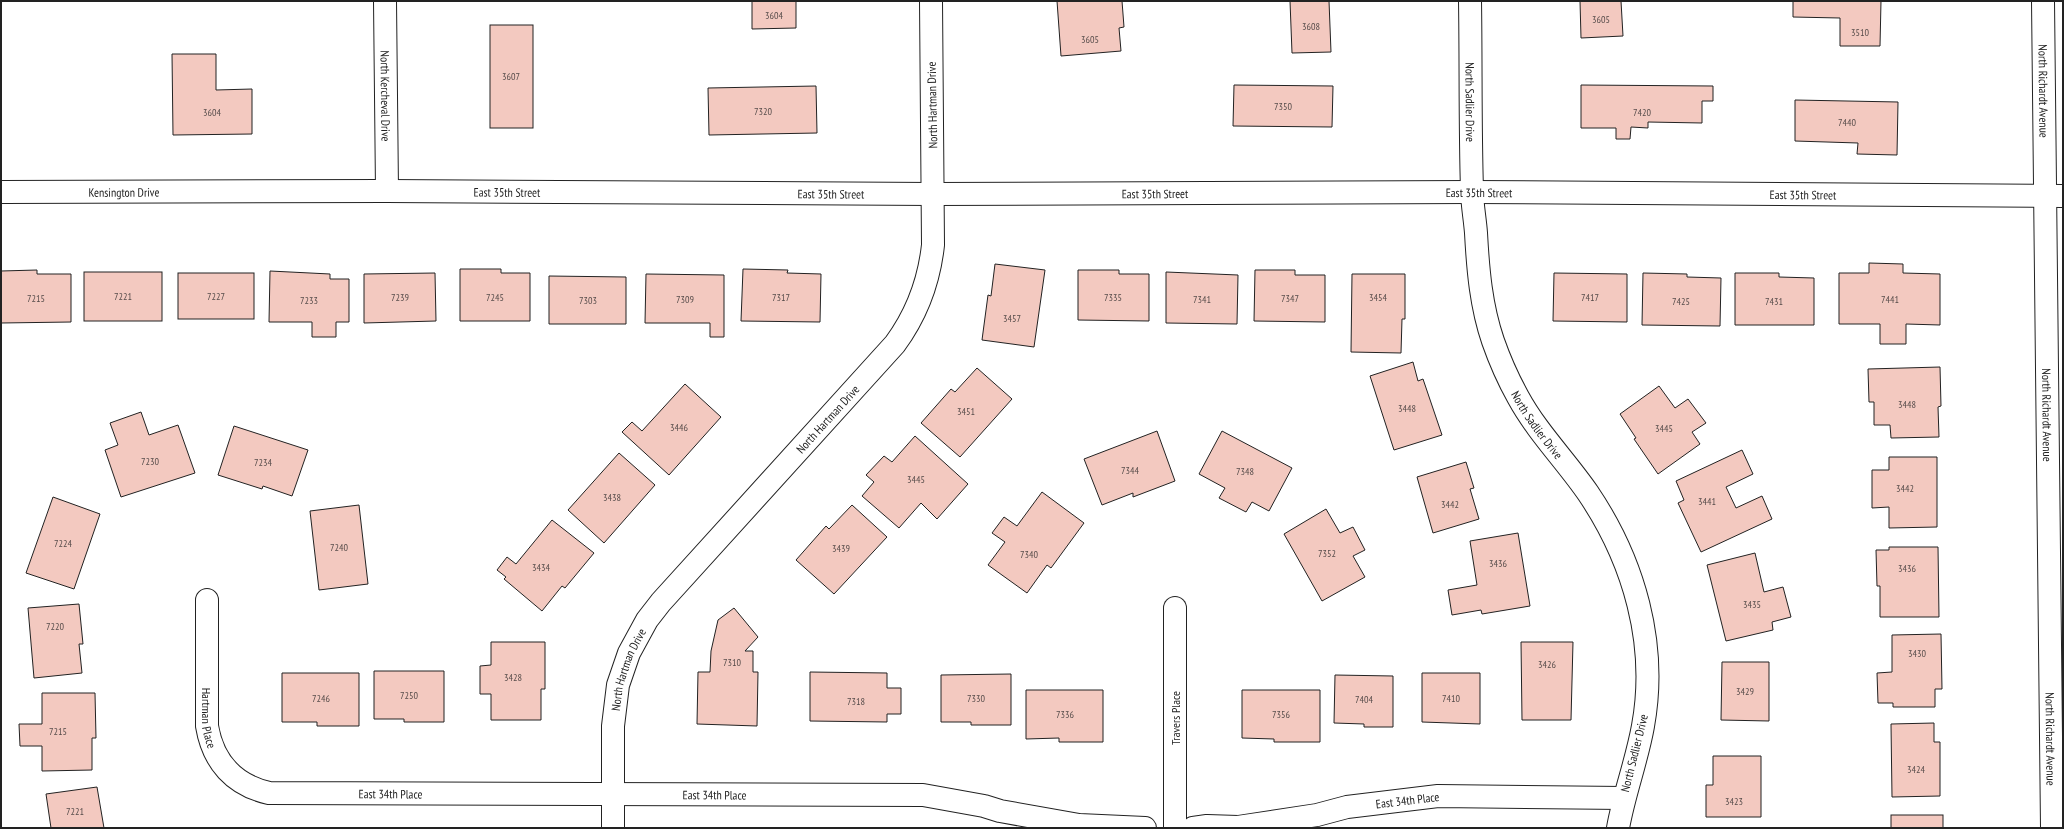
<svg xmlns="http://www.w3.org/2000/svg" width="2064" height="829" font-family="'PT Sans Narrow',sans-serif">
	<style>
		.building { fill: #f3c9c0; stroke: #222 }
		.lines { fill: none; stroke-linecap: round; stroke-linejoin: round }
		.minor-casing { stroke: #222; stroke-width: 24 }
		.minor { stroke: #fff; stroke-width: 22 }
		.labels { text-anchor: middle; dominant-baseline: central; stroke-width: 3; stroke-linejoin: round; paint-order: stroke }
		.number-label { font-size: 10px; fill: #564c4a }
		.street-label { font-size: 12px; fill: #222; stroke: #fff }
	</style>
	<rect width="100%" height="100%" fill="#fff"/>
	<!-- building -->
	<g class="building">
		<path d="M752,1H796V28L752,29Z"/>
		<path d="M1057,1H1122L1124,27L1119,28L1121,51L1061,56Z"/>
		<path d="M1290,1H1329L1331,52L1292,53Z"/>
		<path d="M1580,1H1621L1623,36L1581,38Z"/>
		<path d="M1793,1H1881L1880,46H1840V18L1793,17Z"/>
		<rect x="490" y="25" width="43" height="103"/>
		<path d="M172,54H216V90L252,89V134L173,135Z"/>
		<path d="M1234,85L1333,86L1332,127L1233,126Z"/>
		<path d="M1581,85L1713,86V101H1702V123L1648,122V128L1631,127L1630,139H1616V128H1581Z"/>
		<path d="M816,86L817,133L709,135L708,88Z"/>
		<path d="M1795,100L1898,102L1897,155L1857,154L1858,143L1795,141Z"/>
		<path d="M1869,263L1903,264V273L1940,274V325L1906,324V344H1880V324H1839V273H1869Z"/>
		<path d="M995,264L1045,270L1034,347L982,340L988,295L991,296Z"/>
		<path d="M460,269H501V273H530V321H460Z"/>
		<path d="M743,269L788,270L787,273L821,274L820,322L741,321Z"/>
		<path d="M37,270V274H71V322L1,323V271Z"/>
		<path d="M1078,270H1119V274H1149V321L1078,320Z"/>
		<path d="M1255,270H1295V275H1325V322L1254,321Z"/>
		<path d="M270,271L330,274V279H349V322H336V337H312V322H269Z"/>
		<rect x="84" y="272" width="78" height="49"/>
		<path d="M1166,272L1238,275L1237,324L1166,323Z"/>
		<rect x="178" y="273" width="76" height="46"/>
		<path d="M435,273L436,321L364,323V274Z"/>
		<path d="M1554,273L1627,274V322L1553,321Z"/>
		<path d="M1643,273L1687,274V277L1721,278L1720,326L1642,325Z"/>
		<path d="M1735,273H1779V277L1814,278V325H1735Z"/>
		<path d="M646,274L724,275V337H710V323H645Z"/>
		<path d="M1352,274H1405V319H1402L1401,353L1351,352Z"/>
		<path d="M549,276L626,277V324H549Z"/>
		<path d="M1413,362L1418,381L1423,379L1442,435L1394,450L1370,376Z"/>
		<path d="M1940,367L1941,406L1938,407L1939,437L1891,438L1890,425H1874V402H1869L1868,369Z"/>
		<path d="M977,368L1012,399L960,457L921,423L951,389L955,392Z"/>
		<path d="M685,384L721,417L669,475L622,432L632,422L642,431Z"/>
		<path d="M1659,386L1675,408L1688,399L1706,423L1692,432L1700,444L1658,474L1634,439L1636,438L1620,414Z"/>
		<path d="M141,412L149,435L178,425L195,473L121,497L105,450L118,445L110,423Z"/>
		<path d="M234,426L308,450L292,496L263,486L262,489L218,475Z"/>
		<path d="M1157,431L1175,481L1133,497V493L1102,505L1084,459Z"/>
		<path d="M1222,431L1292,468L1269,511L1252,502L1246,512L1219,498L1225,488L1199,474Z"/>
		<path d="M915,436L968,484L937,519L921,503L899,528L862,496L874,482L866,475L884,456L892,462Z"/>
		<path d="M1742,450L1753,474L1726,487L1736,508L1762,496L1772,519L1701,552L1678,503L1684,500L1676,481Z"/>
		<path d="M619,453L655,485L604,543L568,510Z"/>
		<path d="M1889,457H1937V527L1889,528V507L1872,508V470H1889Z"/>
		<path d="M1466,462L1474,488L1470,489L1479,519L1433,533L1417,477Z"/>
		<path d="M1042,492L1084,523L1051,568L1047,565L1027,593L988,565L1005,542L992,533L1004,517L1017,526Z"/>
		<path d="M53,497L100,514L74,589L26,573Z"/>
		<path d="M359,505L368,584L319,590L310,511Z"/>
		<path d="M852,505L887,537L834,594L796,560L826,526L829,529Z"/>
		<path d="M1326,509L1340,533L1353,527L1365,550L1353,556L1365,577L1322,601L1284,534Z"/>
		<path d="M552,520L594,553L565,588L562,586L542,611L504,579L506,577L497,570L507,557L516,564Z"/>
		<path d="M1518,533L1530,606L1482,614L1481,610L1452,615L1448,590L1477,585L1470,541Z"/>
		<path d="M1889,547H1938L1939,617H1880V586H1877L1876,550H1889Z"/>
		<path d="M1755,553L1764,592L1783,587L1791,617L1772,622L1773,630L1726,641L1707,565Z"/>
		<path d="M79,604L83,644H79L82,673L34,678L28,608Z"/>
		<path d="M734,608L758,637L745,651H753V672H758L757,726L697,724L698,672H710L711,651L718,620Z"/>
		<path d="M1941,634L1942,689H1935V707H1893V703H1878L1877,673L1892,672V635Z"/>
		<path d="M491,642H545V689H541V720H491V694H480V666L491,665Z"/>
		<path d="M1521,642H1573L1571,720H1522Z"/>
		<path d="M1722,662H1769V721L1721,720Z"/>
		<path d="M374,671H444V722H404V719H374Z"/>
		<path d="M810,672L887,673V688H901V714H887V722L810,721Z"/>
		<path d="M282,673H359V726H317V722H282Z"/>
		<path d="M1422,673H1480V724L1422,722Z"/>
		<path d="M1011,674V725H971V722H941V675Z"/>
		<path d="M1335,675L1393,676V727H1364V724L1334,723Z"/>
		<path d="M1026,690H1103V742H1059V738L1026,739Z"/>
		<path d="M1242,690H1320V742H1274V739L1242,738Z"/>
		<path d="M42,693H95L96,738H92V770L42,771V746H20L19,724H42Z"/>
		<path d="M1934,723V742H1940V796L1892,797L1891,724Z"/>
		<path d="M1713,756H1761V817H1706V785H1713Z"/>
		<path d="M97,787L104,828H51L46,794Z"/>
		<rect x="1891" y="815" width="52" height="13"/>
	</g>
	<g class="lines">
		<!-- minor casing -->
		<g class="minor-casing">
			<g id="minor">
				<path id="s1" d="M385,1L387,191"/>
				<path id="s2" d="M1470,1C1471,64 1470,127 1472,190C1472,204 1475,219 1476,233C1478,270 1481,306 1493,341C1500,361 1508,379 1518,397C1537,432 1566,461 1588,493C1634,561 1658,644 1643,726C1637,760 1624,794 1618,828"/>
				<path id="s3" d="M2043,1L2052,828"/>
				<path id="s4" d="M1,192L387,191L933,194L1472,192L2063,196"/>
				<path id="s5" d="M207,600V726C213,762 234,785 269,793L923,795L984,806L1000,811L1079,825L1145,828"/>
				<path id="s6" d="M613,828V726L618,685L629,653L647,620L661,602L895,344C917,314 929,282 933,245L931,1"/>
				<path d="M1175,828V608"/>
				<path id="s7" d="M1193,828L1207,826L1238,827L1317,815L1347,807L1438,796L1624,798"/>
			</g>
		</g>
		<!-- minor -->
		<use href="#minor" class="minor"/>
	</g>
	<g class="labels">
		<!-- number labels -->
		<g class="number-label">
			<text x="774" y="15">3604</text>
			<text x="1601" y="19">3605</text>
			<text x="1311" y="26">3608</text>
			<text x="1860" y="32">3510</text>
			<text x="1090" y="39">3605</text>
			<text x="511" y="76">3607</text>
			<text x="1283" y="106">7350</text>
			<text x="763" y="111">7320</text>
			<text x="212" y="112">3604</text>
			<text x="1642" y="112">7420</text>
			<text x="1847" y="122">7440</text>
			<text x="123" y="296">7221</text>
			<text x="216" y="296">7227</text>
			<text x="400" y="297">7239</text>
			<text x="495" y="297">7245</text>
			<text x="781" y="297">7317</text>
			<text x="1113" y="297">7335</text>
			<text x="1378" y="297">3454</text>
			<text x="1590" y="297">7417</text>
			<text x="36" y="298">7215</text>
			<text x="1290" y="298">7347</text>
			<text x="685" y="299">7309</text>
			<text x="1202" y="299">7341</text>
			<text x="1890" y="299">7441</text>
			<text x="309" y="300">7233</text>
			<text x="588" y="300">7303</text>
			<text x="1681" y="301">7425</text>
			<text x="1774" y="301">7431</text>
			<text x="1012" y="318">3457</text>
			<text x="1907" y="404">3448</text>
			<text x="1407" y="408">3448</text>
			<text x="966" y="411">3451</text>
			<text x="679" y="427">3446</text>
			<text x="1664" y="428">3445</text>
			<text x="150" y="461">7230</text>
			<text x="263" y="462">7234</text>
			<text x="1130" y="470">7344</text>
			<text x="1245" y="471">7348</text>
			<text x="916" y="479">3445</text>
			<text x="1905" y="488">3442</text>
			<text x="612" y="497">3438</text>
			<text x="1707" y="501">3441</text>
			<text x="1450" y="504">3442</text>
			<text x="63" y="543">7224</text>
			<text x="339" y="547">7240</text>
			<text x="841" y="548">3439</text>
			<text x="1327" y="553">7352</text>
			<text x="1029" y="554">7340</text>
			<text x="1498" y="563">3436</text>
			<text x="541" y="567">3434</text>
			<text x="1907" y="568">3436</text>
			<text x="1752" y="604">3435</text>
			<text x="55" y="626">7220</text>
			<text x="1917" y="653">3430</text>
			<text x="732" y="662">7310</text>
			<text x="1547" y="664">3426</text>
			<text x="513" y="677">3428</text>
			<text x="1745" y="691">3429</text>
			<text x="409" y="695">7250</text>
			<text x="321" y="698">7246</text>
			<text x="976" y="698">7330</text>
			<text x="1451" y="698">7410</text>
			<text x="1364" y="699">7404</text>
			<text x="856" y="701">7318</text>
			<text x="1065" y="714">7336</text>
			<text x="1281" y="714">7356</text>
			<text x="58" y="731">7215</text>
			<text x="1916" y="769">3424</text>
			<text x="1734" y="801">3423</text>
			<text x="75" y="811">7221</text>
		</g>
		<!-- street labels -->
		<g class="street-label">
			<text stroke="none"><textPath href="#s3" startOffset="90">North Richardt Avenue</textPath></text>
			<text stroke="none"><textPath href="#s1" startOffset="95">North Kercheval Drive</textPath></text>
			<text stroke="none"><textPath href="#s2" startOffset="101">North Sadlier Drive</textPath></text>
			<text transform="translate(932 105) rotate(-91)">North Hartman Drive</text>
			<text stroke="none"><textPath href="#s4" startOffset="123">Kensington Drive</textPath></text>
			<text stroke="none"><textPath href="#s4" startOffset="506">East 35th Street</textPath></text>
			<text stroke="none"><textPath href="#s4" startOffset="1478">East 35th Street</textPath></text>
			<text stroke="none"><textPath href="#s4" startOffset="830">East 35th Street</textPath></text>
			<text stroke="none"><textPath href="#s4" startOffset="1154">East 35th Street</textPath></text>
			<text stroke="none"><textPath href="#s4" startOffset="1802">East 35th Street</textPath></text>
			<text stroke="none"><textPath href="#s3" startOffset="414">North Richardt Avenue</textPath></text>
			<text stroke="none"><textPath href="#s6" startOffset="485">North Hartman Drive</textPath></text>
			<text stroke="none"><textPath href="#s2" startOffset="437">North Sadlier Drive</textPath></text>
			<text stroke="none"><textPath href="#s6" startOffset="161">North Hartman Drive</textPath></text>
			<text stroke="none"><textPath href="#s5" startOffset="118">Hartman Place</textPath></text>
			<text transform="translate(1175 718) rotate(-90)">Travers Place</text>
			<text stroke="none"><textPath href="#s3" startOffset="738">North Richardt Avenue</textPath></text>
			<text transform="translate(1634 753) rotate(-76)">North Sadlier Drive</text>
			<text stroke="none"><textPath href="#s5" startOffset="345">East 34th Place</textPath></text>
			<text stroke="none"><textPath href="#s5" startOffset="669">East 34th Place</textPath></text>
			<text stroke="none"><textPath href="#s7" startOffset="217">East 34th Place</textPath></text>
		</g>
	</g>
	<!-- border -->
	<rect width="2064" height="829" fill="none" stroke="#222222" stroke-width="4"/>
</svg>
